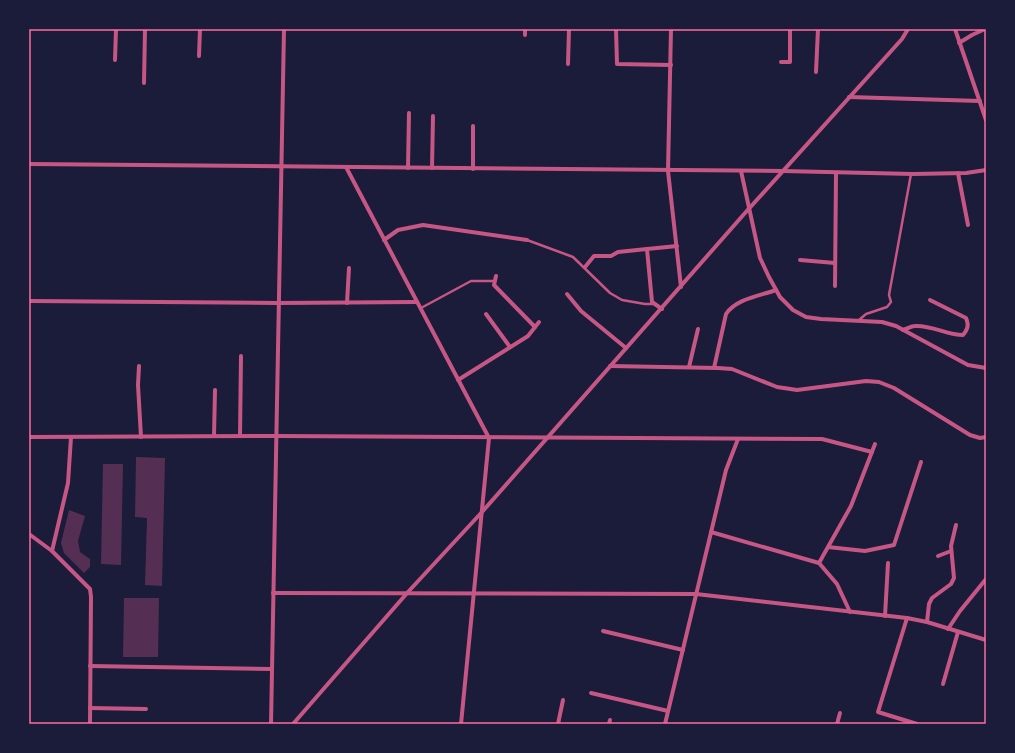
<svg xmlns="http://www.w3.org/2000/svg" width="1015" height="753" font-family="'Roboto Condensed',sans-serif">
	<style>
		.building { fill: #542f53 }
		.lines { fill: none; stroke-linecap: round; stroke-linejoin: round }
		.service { stroke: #c65784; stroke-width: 2.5 }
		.minor { stroke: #c65784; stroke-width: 4 }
		.neatline { fill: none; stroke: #ff6b9d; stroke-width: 1.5 }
	</style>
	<rect width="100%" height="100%" fill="#1b1b3a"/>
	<!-- building -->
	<g class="building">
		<path d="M136,457L165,458L162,586L145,585L147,518L135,517Z"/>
		<path d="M103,464H123L121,565L101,564Z"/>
		<path d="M69,510L85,516L78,541L80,552L90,559V567L84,573L64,553L61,543Z"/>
		<path d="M124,598H159L158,657H123Z"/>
	</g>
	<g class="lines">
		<!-- service -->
		<g class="service">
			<path d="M527,240L573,257L610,293L622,300L645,304H653"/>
			<path d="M421,308L471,281H495"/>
			<path d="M859,320L866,314L887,307L891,302L889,295L911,174"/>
		</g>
		<!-- minor -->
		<g class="minor">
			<path d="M616,29L617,64L671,65"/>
			<path d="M671,29L668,171L681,287"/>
			<path d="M955,29L986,120"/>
			<path d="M525,35V29"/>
			<path d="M959,43L972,35L985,29"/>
			<path d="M199,56L200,29"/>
			<path d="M115,60L116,29"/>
			<path d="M781,62H790V29"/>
			<path d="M568,64L569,29"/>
			<path d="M816,72L818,29"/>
			<path d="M144,83L145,29"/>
			<path d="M849,97L980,101"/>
			<path d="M29,164L783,171L913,174L966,173L986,170"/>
			<path d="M346,167L489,438L461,724"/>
			<path d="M408,168L409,113"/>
			<path d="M432,168L433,116"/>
			<path d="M473,169V126"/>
			<path d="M741,171L760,258L769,277L780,297L793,310L806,317L821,319L882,322L896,326L968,365L986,368"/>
			<path d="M958,173L968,225"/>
			<path d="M384,240L398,230L423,225L527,240"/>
			<path d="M800,260L835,263"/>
			<path d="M585,267L594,256H611L618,252L647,249"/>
			<path d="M496,276L494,285L535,327"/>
			<path d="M835,286L836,173"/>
			<path d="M567,294L581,311L626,348"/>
			<path d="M29,301L278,303L417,302"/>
			<path d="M347,303L349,268"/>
			<path d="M662,309L652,302L647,249L677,246"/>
			<path d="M486,314L510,347"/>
			<path d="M903,330C907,329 911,326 915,326C932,325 947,335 963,335C968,329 969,325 966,318L930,300"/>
			<path d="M139,366L138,385L141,437"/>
			<path d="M610,366L718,368L732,369L777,387L797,390L866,381L879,382L894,388L970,435L980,438L986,437"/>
			<path d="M689,367L698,329"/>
			<path d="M714,368L726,314C736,299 759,296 776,290"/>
			<path d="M458,380L528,336L539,322"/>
			<path d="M214,436L215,390"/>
			<path d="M240,436L241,356"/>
			<path d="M29,437L276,436L822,439L872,452"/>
			<path d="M711,532L819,563L851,506L875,444"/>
			<path d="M29,534L52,551L90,589L91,597L90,724"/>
			<path d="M828,547L865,551L894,545L921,462"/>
			<path d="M52,551L68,483L71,437"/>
			<path d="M938,556L951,551"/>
			<path d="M819,563L837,584L850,612"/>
			<path d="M273,593L696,594L907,618L927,622L986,640"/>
			<path d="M885,616L888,563"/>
			<path d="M907,618L878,712L917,724"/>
			<path d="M927,622L929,604L932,598L951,584L954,578L951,546L956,525"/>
			<path d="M948,629L960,611L986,579"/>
			<path d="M603,631L683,650"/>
			<path d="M90,666L272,669"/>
			<path d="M943,684L958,632"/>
			<path d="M591,693L668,711"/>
			<path d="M90,708L146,709"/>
			<path d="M271,724L284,29"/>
			<path d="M293,724L408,592L482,512L745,213L902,39L908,29"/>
			<path d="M558,724L563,700"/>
			<path d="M609,724L610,720"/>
			<path d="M665,724L726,470L738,439"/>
			<path d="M837,724L840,713"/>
		</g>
	</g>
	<!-- border -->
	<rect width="1015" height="753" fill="none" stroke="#1b1b3a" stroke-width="60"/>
	<rect x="30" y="30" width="955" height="693" class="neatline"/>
</svg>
